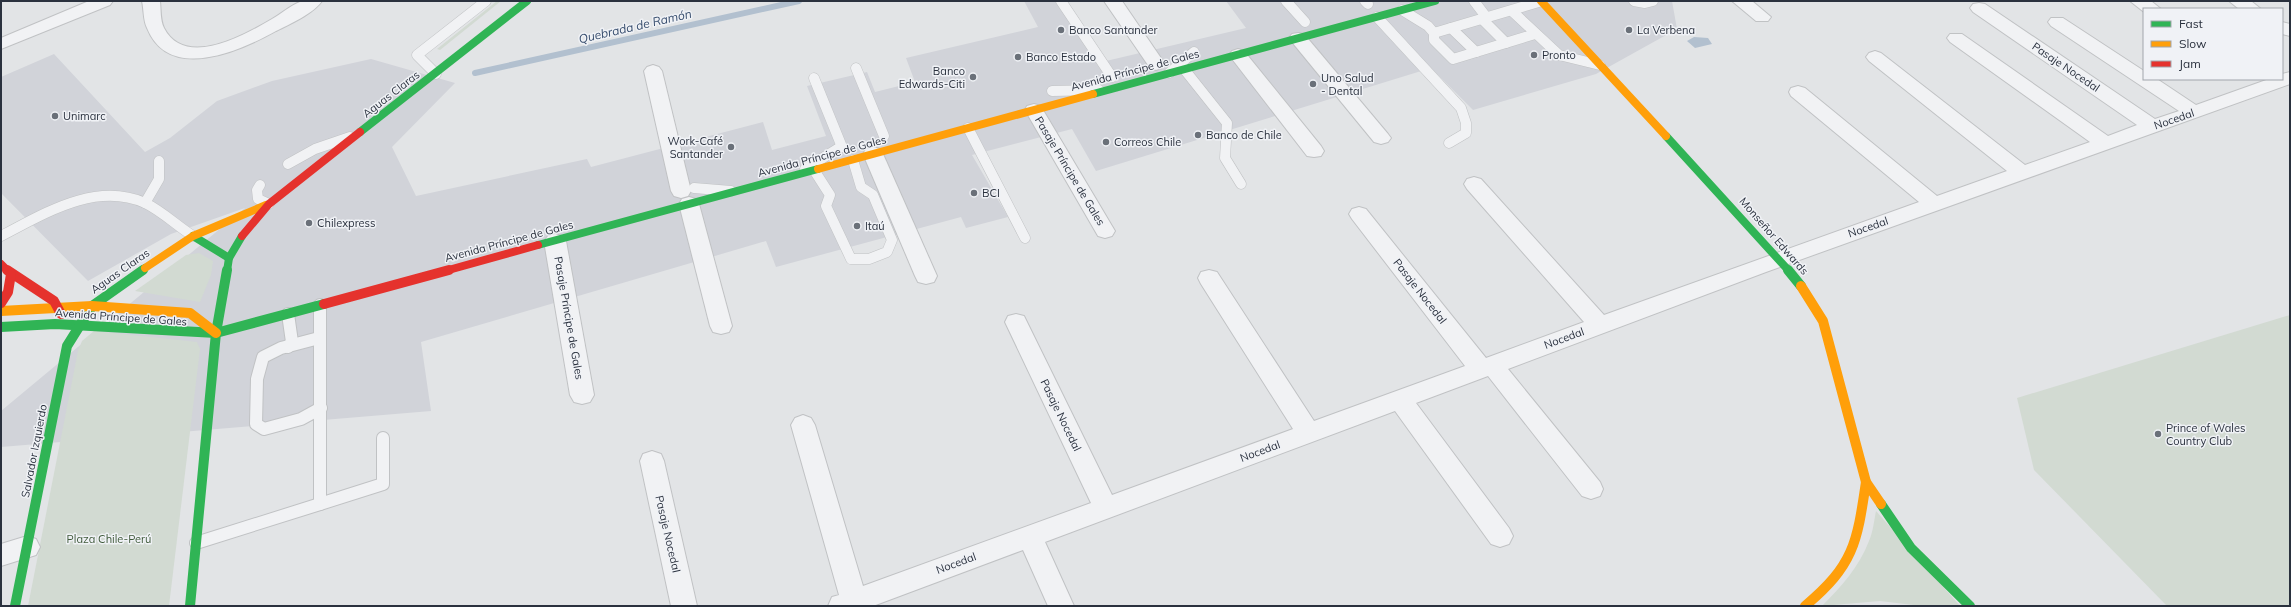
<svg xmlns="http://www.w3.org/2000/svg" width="2291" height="607" font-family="Mulish,sans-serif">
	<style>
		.built { fill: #d1d3d9 }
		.green { fill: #d2dad2 }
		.water { fill: #b2c0cf }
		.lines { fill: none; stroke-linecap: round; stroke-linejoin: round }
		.stream { stroke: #b2c0cf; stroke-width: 6 }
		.lane-far1-casing { stroke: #c0c2c4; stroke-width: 11 }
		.lane-casing { stroke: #c0c2c4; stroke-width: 14 }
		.street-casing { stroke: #c0c2c4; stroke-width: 2 }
		.lane-far1 { stroke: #f1f2f4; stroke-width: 10 }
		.lane { stroke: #f1f2f4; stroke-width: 12 }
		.street { fill: #f1f2f4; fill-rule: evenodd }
		.fast-far1 { stroke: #30b455; stroke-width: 8 }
		.fast { stroke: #30b455; stroke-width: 10 }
		.slow-far1 { stroke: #ff9f0a; stroke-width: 8 }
		.slow { stroke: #ff9f0a; stroke-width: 10 }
		.jam-far1 { stroke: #e5322d; stroke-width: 8 }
		.jam { stroke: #e5322d; stroke-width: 10 }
		.poi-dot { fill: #6a7079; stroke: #f0f2f6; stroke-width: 1.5 }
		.labels { text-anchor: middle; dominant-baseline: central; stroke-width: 3; stroke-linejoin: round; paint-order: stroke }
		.poi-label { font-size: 11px; fill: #2a313e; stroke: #f0f2f6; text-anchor: start }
		.street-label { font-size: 11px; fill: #2a313e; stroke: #f0f2f6 }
		.park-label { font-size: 11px; fill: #3e5939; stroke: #f0f2f6 }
		.water-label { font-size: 12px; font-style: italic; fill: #384e6e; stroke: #f0f2f6 }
	</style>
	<rect width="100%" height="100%" fill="#e2e4e6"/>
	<!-- built -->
	<path class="built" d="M1024,1H1066L1106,61L1246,28L1226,1H1672L1677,29L1596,74L1473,110L1431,68L1096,171L1072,129L972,155L1008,217L966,228L961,217L776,267L766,241L421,342L431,411L1,447V411L245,208L171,234L88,281L1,193V77L54,54L145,152L170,138L217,101L272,81L371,59L455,83L392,147L416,196L587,159L591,167L763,122L772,150L826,136L807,86L867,72L875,92L915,82L906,58L1038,27Z"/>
	<!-- green -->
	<g class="green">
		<path d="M497,1H501L440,50L437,49Z"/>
		<path d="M199,253L213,261L211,275L200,302L135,291L186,255Z"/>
		<path d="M2290,315V606H2167L2034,470L2017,398Z"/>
		<path d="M94,331L197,342L200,349L169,606H28L78,351L82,341Z"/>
		<path d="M1876,511L1960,606H1922L1880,601L1822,606C1841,587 1859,567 1869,541C1873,532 1874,521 1876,511Z"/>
	</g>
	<!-- water -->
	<path class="water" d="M1694,37L1708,38L1712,44L1695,48L1687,41Z"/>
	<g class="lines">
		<!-- stream -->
		<path class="stream" d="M475,73L799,1"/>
		<!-- lane-far1 casing -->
		<g class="lane-far1-casing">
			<g id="lane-far1">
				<path d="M1061,1L1112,77"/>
				<path d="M1286,1L1305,22"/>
				<path d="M1365,1L1368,4"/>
				<path d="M1474,1L1487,18"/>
				<path d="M1634,1L1645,3L1653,1"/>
				<path d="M1402,10L1428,26L1434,33V40L1453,59L1535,34"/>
				<path d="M1512,11L1559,55L1600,65"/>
				<path d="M1377,17L1461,108L1466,123V133L1449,143"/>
				<path d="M1482,19L1506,43"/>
				<path d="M1451,28L1476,52"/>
				<path d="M1434,33L1542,1"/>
				<path d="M856,68L884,136"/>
				<path d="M1184,69L1227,123L1225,158L1241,184"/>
				<path d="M1169,73L1194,52"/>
				<path d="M436,74L417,55L486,1"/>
				<path d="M814,78L842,147"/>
				<path d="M1052,91L1099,90"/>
				<path d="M968,128L1025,238"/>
				<path d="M288,164L315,149L350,137"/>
				<path d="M805,169L839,148"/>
				<path d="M814,170L830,195L826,206L851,259H869L887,252L892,240L873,195L861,187L853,160"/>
				<path d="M260,185L257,190L258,199L269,204"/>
				<path d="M694,188L731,191"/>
				<path d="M145,203L159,179V161"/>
				<path d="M1,236C44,214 95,181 145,203C162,211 177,226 193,236"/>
			</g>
		</g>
		<!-- lane casing -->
		<g class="lane-casing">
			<g id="lane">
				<path d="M320,305V504L383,484V438"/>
				<path d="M288,314L292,342L288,347"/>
				<path d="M319,338L281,348L263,357L257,379L256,424L264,429L301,419L321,408"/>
				<path d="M196,543L320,504"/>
			</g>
		</g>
		<!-- street casing -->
		<g class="street-casing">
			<g id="street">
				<path d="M89,1H113L110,5L1,49V38Z"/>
				<path d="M142,1H160C161,10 160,20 164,28C185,69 245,35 272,19C281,14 291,5 300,2C306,0 315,1 322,1C313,14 290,24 276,31C240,51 169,83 147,28C143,20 144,10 142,1Z"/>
				<path d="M1104,1H1122L1165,64L1162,68L1156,70L1150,68Z"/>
				<path d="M1732,1H1752L1771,17L1768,21H1756Z"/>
				<path d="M2130,1H2151L2161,9H2144V12Z"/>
				<path d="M2229,1H2251L2261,9H2239Z"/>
				<path d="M1979,3L1985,4L2155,119L2179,111L2051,26L2048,22L2051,18H2063L2144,71V79H2157L2196,105L2269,79H2282V74L2290,72V84L1766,272L1508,369L1600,482L1603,489L1600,496L1591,499L1582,496L1488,376L1416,403L1509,528L1513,536L1509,544L1500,547L1491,544L1395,411L1045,542L1074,606H1048L1023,550L873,606H828L832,597L839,595L791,425L795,418L803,415L811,418L815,425L863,586L1091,503L1005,322L1008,316L1016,314L1024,316L1112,495L1293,429L1201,284L1198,278L1201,272L1209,270L1217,272L1314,421L1465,366L1352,219L1349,214L1352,209L1359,207L1366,209L1486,358L1584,322L1467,189L1464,184L1467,179L1474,177L1481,179L1604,315L1919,202L1791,96L1789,92L1791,88L1798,86L1805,88L1937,196L2007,171L1869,61L1866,57L1869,53L1875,51L1881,53L2025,165L2090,142L1950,42L1947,38L1950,34H1962L2108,136L2137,125L1973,12L1970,8L1973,4Z"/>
				<path d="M2282,22L2290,24V36L2282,34Z"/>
				<path d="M1298,33L1304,34L1388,134L1391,138L1388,142L1381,144L1374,142L1292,42L1289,38L1292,34Z"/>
				<path d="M1238,49L1244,51L1321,146L1324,151L1321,156L1314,157L1307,156L1229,55L1232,51Z"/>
				<path d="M653,65L659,67L662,71L691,191L688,196L681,198L674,196L671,191L644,71L647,67Z"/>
				<path d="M1034,104L1041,106L1043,110L1112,226L1115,231L1112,236L1105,238L1098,236L1025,110L1027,106Z"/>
				<path d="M873,147L880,149L883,154L937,276L934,282L926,284L918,282L915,276L863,154L866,149Z"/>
				<path d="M689,197L696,199L699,204L732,326L729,332L721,334L713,332L710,326L679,204L682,199Z"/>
				<path d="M555,234L562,236L566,241L594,395L590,402L582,404L574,402L570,395L544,241L548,236Z"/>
				<path d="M652,451L661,454L664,461L697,606H671L640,461L643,454Z"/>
				<path d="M27,536L36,539L40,547L36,555L1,566V544Z"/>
			</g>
		</g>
		<!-- lane-far1 -->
		<use href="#lane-far1" class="lane-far1"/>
		<!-- lane -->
		<use href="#lane" class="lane"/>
		<!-- street -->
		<use href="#street" class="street"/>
		<!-- fast-far1 -->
		<g class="fast-far1">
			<path d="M1093,94L1435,1"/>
			<path d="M360,132L527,1"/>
			<path d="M1666,136L1789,271"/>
			<path d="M193,236L229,258"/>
			<path d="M538,245L818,169"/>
			<path d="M141,271L145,268"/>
			<path d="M227,271L229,258L242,236"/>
		</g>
		<!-- fast -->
		<g class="fast">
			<path d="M1788,270L1801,286"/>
			<path d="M1,327L55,324L216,333L324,304"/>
			<path d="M1881,504L1911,548L1970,606"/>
			<path d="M15,606L67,346L92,306L143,270"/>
			<path d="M190,606L216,333L227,270"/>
		</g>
		<!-- slow-far1 -->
		<g class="slow-far1">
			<path d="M1541,1L1666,136"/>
			<path d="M818,169L1093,94"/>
			<path d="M145,268L193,236L266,205"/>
		</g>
		<!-- slow -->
		<g class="slow">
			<path d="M1801,286L1823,321L1866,482L1881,504"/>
			<path d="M1,311L92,306L190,313L216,333"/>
			<path d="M1805,606C1854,565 1857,543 1866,482"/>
		</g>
		<!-- jam-far1 -->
		<g class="jam-far1">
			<path d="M242,236L269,204L360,132"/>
			<path d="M1,264L8,271"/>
			<path d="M445,271L538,245"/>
		</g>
		<!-- jam -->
		<g class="jam">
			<path d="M7,270L54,301L61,314"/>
			<path d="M1,303L8,292L11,274"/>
			<path d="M324,304L449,270"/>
		</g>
	</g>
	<!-- markers -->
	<g class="poi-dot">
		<circle cx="1061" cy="30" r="4"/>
		<circle cx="1629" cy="30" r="4"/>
		<circle cx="1534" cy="55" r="4"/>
		<circle cx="1018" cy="57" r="4"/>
		<circle cx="973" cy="77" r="4"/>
		<circle cx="1313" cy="84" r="4"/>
		<circle cx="55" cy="116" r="4"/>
		<circle cx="1198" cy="135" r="4"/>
		<circle cx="1106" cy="142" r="4"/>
		<circle cx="731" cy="147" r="4"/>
		<circle cx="974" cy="193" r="4"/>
		<circle cx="309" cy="223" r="4"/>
		<circle cx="857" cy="226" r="4"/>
		<circle cx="2158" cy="434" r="4"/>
	</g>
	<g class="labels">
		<!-- poi labels -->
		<g class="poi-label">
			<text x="1069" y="30">Banco Santander</text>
			<text x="1637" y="30">La Verbena</text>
			<text x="1542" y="55">Pronto</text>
			<text x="1026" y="57">Banco Estado</text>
			<text x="965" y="71" text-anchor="end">Banco<tspan x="965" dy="13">Edwards-Citi</tspan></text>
			<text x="1321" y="78">Uno Salud<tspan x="1321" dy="13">- Dental</tspan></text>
			<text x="63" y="116">Unimarc</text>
			<text x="1206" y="135">Banco de Chile</text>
			<text x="723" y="141" text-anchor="end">Work-Café<tspan x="723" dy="13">Santander</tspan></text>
			<text x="1114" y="142">Correos Chile</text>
			<text x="982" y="193">BCI</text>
			<text x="317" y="223">Chilexpress</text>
			<text x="865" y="226">Itaú</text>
			<text x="2166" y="428">Prince of Wales<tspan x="2166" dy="13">Country Club</tspan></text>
		</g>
		<!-- street labels -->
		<g class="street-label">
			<text transform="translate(2066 67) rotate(34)">Pasaje Nocedal</text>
			<text transform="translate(1135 70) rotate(-15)">Avenida Príncipe de Gales</text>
			<text transform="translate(391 94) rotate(-38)">Aguas Claras</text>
			<text transform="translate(2174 119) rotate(-19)">Nocedal</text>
			<text transform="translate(822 156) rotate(-15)">Avenida Príncipe de Gales</text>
			<text transform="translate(1070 171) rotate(59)">Pasaje Príncipe de Gales</text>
			<text transform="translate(1868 227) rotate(-19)">Nocedal</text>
			<text transform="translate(1774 236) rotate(49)">Monseñor Edwards</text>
			<text transform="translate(509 241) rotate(-15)">Avenida Príncipe de Gales</text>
			<text transform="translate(120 271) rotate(-35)">Aguas Claras</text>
			<text transform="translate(1420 291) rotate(52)">Pasaje Nocedal</text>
			<text transform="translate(121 317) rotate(4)">Avenida Príncipe de Gales</text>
			<text transform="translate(569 318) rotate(80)">Pasaje Príncipe de Gales</text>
			<text transform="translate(1564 338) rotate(-20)">Nocedal</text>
			<text transform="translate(1061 415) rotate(64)">Pasaje Nocedal</text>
			<text transform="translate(34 451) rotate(-79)">Salvador Izquierdo</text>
			<text transform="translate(1260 451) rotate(-20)">Nocedal</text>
			<text transform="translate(668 534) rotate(77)">Pasaje Nocedal</text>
			<text transform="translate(956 563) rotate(-20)">Nocedal</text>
		</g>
		<!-- park labels -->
		<g class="park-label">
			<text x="109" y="539">Plaza Chile-Perú</text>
		</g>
		<!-- water labels -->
		<g class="water-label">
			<text transform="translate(635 26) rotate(-13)">Quebrada de Ramón</text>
		</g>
	</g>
	<!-- border -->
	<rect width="2291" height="607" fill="none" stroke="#2a313e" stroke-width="4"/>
	<!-- legend -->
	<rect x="2143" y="8" width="140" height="72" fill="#f0f2f6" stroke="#a1a5ac"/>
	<rect x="2151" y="21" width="20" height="6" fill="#30b455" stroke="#a1a5ac"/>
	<text x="2179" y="28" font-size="12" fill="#2a313e">Fast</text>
	<rect x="2151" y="41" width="20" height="6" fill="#ff9f0a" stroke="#a1a5ac"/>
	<text x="2179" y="48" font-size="12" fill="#2a313e">Slow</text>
	<rect x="2151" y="61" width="20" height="6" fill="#e5322d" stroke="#a1a5ac"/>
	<text x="2179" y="68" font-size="12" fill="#2a313e">Jam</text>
</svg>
